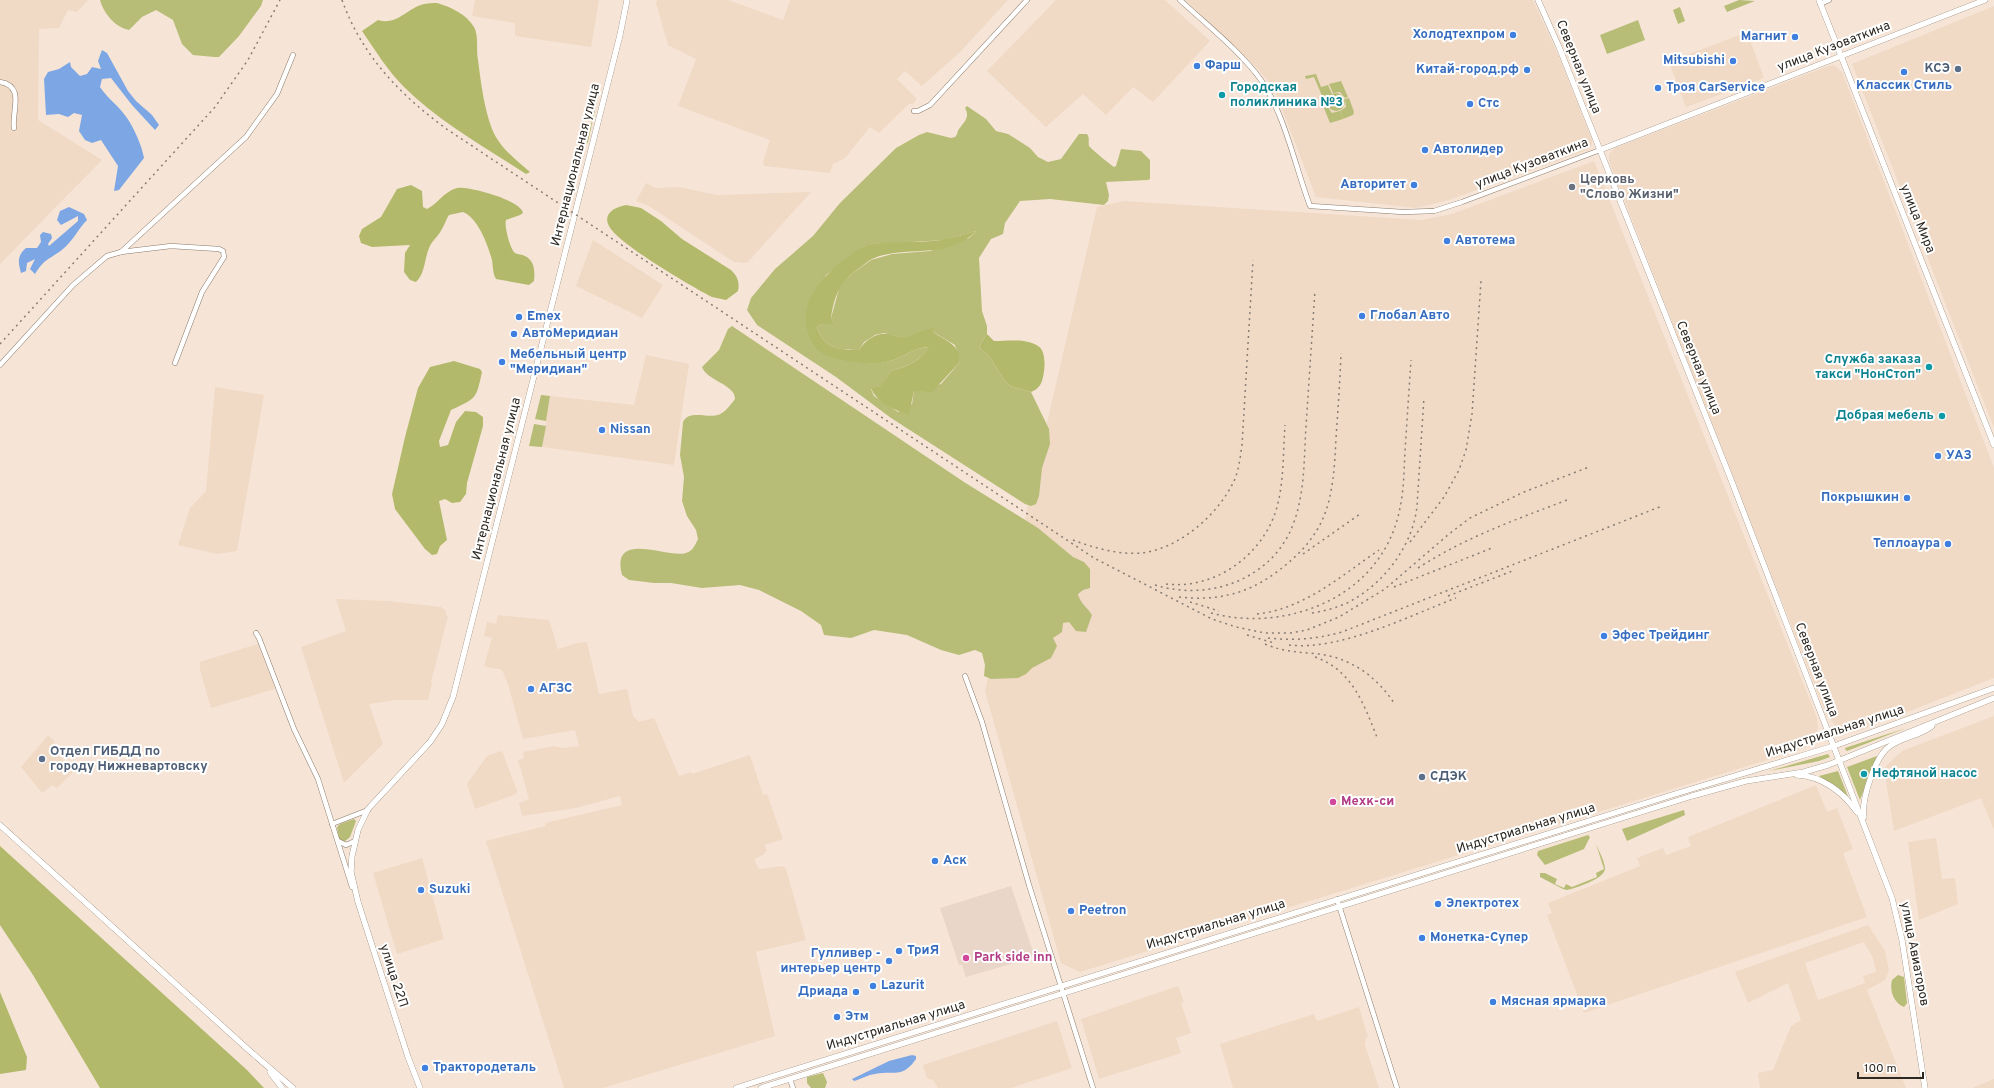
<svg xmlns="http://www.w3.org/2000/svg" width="1994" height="1088" font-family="Overpass,sans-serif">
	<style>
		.built { fill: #f0d9c5; fill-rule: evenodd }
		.education { fill: #ead6c9 }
		.green { fill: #b7bd77; fill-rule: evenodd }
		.forest { fill: #b3b96b }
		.water { fill: #7da6e5 }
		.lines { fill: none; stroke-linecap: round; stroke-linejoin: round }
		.minor-casing { stroke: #8a7b6d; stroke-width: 5.5 }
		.major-casing { stroke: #8a7b6d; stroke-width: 6 }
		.minor { stroke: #fff; stroke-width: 4.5 }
		.major { stroke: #fff; stroke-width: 5.5 }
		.rail { stroke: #897e74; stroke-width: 1.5; stroke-dasharray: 2 4; stroke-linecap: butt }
		.shop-dot { fill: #3f7fe0; stroke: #fff; stroke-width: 1.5 }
		.service-dot { fill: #5c6f8a; stroke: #fff; stroke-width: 1.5 }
		.culture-dot { fill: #0f9aa8; stroke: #fff; stroke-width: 1.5 }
		.worship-dot { fill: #6b7280; stroke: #fff; stroke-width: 1.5 }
		.hotel-dot { fill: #d1479c; stroke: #fff; stroke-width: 1.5 }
		.labels { text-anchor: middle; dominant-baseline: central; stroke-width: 4; stroke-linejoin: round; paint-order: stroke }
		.shop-label { font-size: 13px; font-weight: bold; fill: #366cbe; stroke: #fff; text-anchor: start }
		.street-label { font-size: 13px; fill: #2e2822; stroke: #fff }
		.service-label { font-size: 13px; font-weight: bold; fill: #4e5e75; stroke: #fff; text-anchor: start }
		.culture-label { font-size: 13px; font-weight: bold; fill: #0d838f; stroke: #fff; text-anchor: start }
		.worship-label { font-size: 13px; font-weight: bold; fill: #5b616d; stroke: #fff; text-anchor: start }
		.hotel-label { font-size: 13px; font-weight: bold; fill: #b23c85; stroke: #fff; text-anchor: start }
	</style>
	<rect width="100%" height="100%" fill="#f6e5d6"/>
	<!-- built -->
	<g class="built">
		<path d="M0,0H88L77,12L68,10L59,28L39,29L38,120L102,160L0,264Z"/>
		<path d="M475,0H599L591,47L515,36V23L472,16Z"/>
		<path d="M657,0H728L783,20L790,0H1008L960,52L922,86L905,71L897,79L917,99L913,104H909L879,133L870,127L845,158L833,164L830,173L764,166L763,162L770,140L678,106L696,59L668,45L656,3Z"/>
		<path d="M1056,0H1165L1210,41L1153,102L1133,87L1106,115L1083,94L1046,127L987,71Z"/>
		<path d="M1186,0H1533L1559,57L1592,140V145L1587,150L1449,200L1416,208L1316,197L1273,86L1248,59Z"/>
		<path d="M1994,6V428L1852,64Z"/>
		<path d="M1747,32L1764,78L1686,107L1669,62Z"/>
		<path d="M1834,65L1842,72L1994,468V678L1856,732L1837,727L1826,714L1609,161V154L1615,148L1828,66Z"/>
		<path d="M1594,161L1817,718L1818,728L1814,741L1805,748L1796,751L1080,972L1061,963L985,691L1097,207L1124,201L1421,220L1452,214Z"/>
		<path d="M646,183L656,188L679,187L717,195L811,192L747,263L734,262L649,206L636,201Z"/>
		<path d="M593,240L663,285L642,318L576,286Z"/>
		<path d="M646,355L689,364L674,465L542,447L550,396L634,405Z"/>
		<path d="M215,387L264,395L237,551L217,554L178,545L190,508L206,491Z"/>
		<path d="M336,599L388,601L441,607L446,611V615L448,616L431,682L432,684L428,700H396L369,704L383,744L344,783L301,647L346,631Z"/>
		<path d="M498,615L549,620L558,649L577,643L587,642L599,694L627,689L633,716L639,722L654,718L679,776L691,772L692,774L750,755L763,795L767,794L783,839L765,845L767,851L764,852L765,854L754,859L759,869L783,866L786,869L806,940L756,952L775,1036L603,1088H564L486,841L546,826L545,823L622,805L620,796L576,808L522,816L519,803L529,799L518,760L524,758L523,752L554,746L563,748L579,746L575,730L523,739L508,684L502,670L484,666L492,638L484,636L487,622L496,624Z"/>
		<path d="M258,644L275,689L211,708L200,670V662Z"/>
		<path d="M1994,716V830L1981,798L1894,831L1884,768L1902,751Z"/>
		<path d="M48,735L55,742L51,746L73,772L57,788L52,785L42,793L21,767Z"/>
		<path d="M502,751L517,791L516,794L475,809L467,784L487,756Z"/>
		<path d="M1816,785L1827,812L1837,808L1853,849L1843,853L1867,917L1584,1013L1547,915L1552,913L1548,903L1640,866L1637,858L1663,848L1666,855L1691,846L1688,837Z"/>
		<path d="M1936,838L1942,879L1955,878L1958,904L1919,920L1908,842Z"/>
		<path d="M422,858L444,939L397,954L373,873Z"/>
		<path d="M1868,925L1885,951L1889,971L1885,980L1867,990L1906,1088H1760L1758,1073L1773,1070L1791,1026L1801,1020L1788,983L1748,1003L1735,972ZM1864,942L1873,958L1876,972L1863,976L1865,983L1818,1000L1805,963Z"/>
		<path d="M1178,986L1184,1002L1181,1003L1191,1033L1176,1038L1181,1053L1099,1079L1081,1019Z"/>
		<path d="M1359,1007L1368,1037L1366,1038L1365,1045L1379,1088H1233L1220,1044L1314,1014L1317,1021Z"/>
		<path d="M1057,1021L1072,1068L1011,1088H938L933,1080L927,1078L923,1065Z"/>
		<path d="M1994,1079V1088H1972Z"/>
	</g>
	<!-- education -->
	<path class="education" d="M1011,886L1035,957L966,977L962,965H959L940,908Z"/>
	<!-- green -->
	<g class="green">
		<path d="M100,0H263L261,6L239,36L219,57H214L193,55L182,44L173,20L156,10L142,17L129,30C115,27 104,14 100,0Z"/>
		<path d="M1739,0L1755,1L1727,12L1724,6Z"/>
		<path d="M1680,7L1685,21L1678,24L1673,10Z"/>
		<path d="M1638,20L1645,40L1607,54L1600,35Z"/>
		<path d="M1316,74L1321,87L1328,85L1332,94L1326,98L1327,106L1324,107L1322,102L1323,98L1314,77L1306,79L1305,76Z"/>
		<path d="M1341,81L1348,97L1345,98L1340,92L1333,93L1329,84Z"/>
		<path d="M600,87L588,142L586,145Z"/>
		<circle cx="1336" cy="102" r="9"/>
		<path d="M1349,98L1354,112L1353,115L1343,119L1340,111L1346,107L1345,99Z"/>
		<path d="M967,106L986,119L996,131L1008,134L1030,148L1038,157L1048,162L1061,159L1079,134H1087C1090,138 1088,142 1089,146C1090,148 1112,166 1114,167L1116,166L1121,149L1141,151L1150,160V179L1148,180L1106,182L1109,195L1108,201L1104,205L1050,199L1020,201L1005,223L1003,234L991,239L979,258L982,311L987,326V334L979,347L989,356L1005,381L1010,386L1031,392L1049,429L1050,444L1042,468L1039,496L1036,504L1031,506L1025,504L891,418L836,377L757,325L747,310L751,298L775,269L813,236L840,203L896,148L919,135L927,132L951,138L955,137C958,134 957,132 959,129C965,121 970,117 965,108ZM976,231L969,238L930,251L892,254L871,260L853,273L840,285L831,318L835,324H821L817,327C823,348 839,350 859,350L864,342L875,335L884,333L904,338L935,329L933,332L955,345L960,362L941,384L914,391L912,404L898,412L874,396L871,389L880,388L891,371C906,367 921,360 930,347C913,348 910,354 896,359C876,367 852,362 831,357L806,320L826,275L863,247L874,244L946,240Z"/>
		<path d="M1327,106L1332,113L1340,111L1343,119L1330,123L1324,108Z"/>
		<path d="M732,326L964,482L1038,528L1073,557L1084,562L1090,569V588L1083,590L1078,594C1080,603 1087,607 1092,615L1086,632L1076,631L1069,622L1063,623L1062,632L1053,638L1057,646L1051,658L1032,668L1026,674L1018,678L991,679L984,676L985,665L982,653L975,650L959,655L941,650L907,635L874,630L851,638L824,635L821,625L801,611L759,590L740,585L702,588L671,583H654L629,580L622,575C610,529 668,559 686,553C693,551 695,545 698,539L696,530L687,516L682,501L684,477L680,455L683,422C690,408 710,421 722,413C727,410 731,404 735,399C736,385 706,380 702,367L719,350L728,329Z"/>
		<path d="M541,395L550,396L546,421L535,419Z"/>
		<path d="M534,424L546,426L542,447L529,446Z"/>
		<path d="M1906,728L1847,751L1845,749V748Z"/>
		<path d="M1828,754L1830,757L1819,761L1769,771Z"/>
		<path d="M1877,756L1860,800L1847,767Z"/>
		<path d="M1838,771L1849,799L1819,776Z"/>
		<path d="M1684,810L1685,815L1627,841L1622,829Z"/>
		<path d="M354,819L356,821L350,837L344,842L339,839L337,827L340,824Z"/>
		<path d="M1588,835L1590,837L1584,849L1545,865L1537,855L1538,851Z"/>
		<path d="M1596,844C1599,851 1605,862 1605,869C1604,879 1576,888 1567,890L1563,889L1540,877V873H1545L1557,879L1555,884L1564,888L1566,884L1572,887L1597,877L1596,873L1604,869Z"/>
		<path d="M1898,975L1904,977L1907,1003L1904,1007C1894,1003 1889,991 1892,980Z"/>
		<path d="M823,1073L827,1082L825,1088H811L807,1083V1077Z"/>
	</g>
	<!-- forest -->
	<g class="forest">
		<path d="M437,3C451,7 466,14 474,27C479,36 476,50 478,60C481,83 484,108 492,129C499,147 516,160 530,172L526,174C485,147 439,122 404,87C388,71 375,50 362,31L378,20C397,26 407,8 424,4C428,3 433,3 437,3Z"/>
		<path d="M411,185L422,191L423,207L427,209C439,203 443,192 457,188C468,186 521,200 523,213L520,215L506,220C504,226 510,249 515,253C518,255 522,254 525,256C535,261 535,272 534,281L529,285L496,279C493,274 493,267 492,260C488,245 478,218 463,212L449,215C446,219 445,224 442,229C439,235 434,239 431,244C424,256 426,273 416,282L410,280L404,272L405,253L410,245L372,247L361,243L359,236L362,229L381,217L397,189Z"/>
		<path d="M626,205L641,208L661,221L682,239L731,270C737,276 740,281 738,291L726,300L712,297C692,287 617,243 609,226C602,213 616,207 626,205Z"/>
		<path d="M976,231C947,262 904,243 870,260C866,263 862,266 858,269C840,282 834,296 831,318L835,324H821L817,327C823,348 839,350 859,350C867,338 879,331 893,335C897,336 902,338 906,337C916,335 925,328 936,328L933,332C947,342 959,343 960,362L931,393L922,391H914L909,414C895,411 876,402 871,388L880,387L891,371C906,367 922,360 929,347C914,348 909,354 896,359C878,367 852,363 833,358C804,349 799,314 814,291C824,275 847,255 863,247C879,240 914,243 932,241C948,240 962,235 976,231Z"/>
		<path d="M987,334L994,341C1008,341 1026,338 1038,346C1047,351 1045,372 1042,381C1040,387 1036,390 1031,392L1010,386L1005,381L989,356L979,347Z"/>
		<path d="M454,361L480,369L482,372C476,399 477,398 451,410L439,441L440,447L448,445L456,422L465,411L476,412L483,417V426L467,483L466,494L460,502L452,503L445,499L439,501L447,540L440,546L437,554L432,555L425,549L395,509L392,494L405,437L418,388L430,367Z"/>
		<path d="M0,846L247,1070L264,1088H100L33,975L0,925Z"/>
		<path d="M0,992L27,1057L26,1070L0,1074Z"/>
	</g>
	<!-- water -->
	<g class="water">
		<path d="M102,50L107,53L128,91L136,101L152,115L159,125L155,130L132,105L111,78L102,79L100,87C108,99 119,106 127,118C134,128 142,146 144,158L119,190L114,191L118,166L101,140L92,143L85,140L79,131L82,115L74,113L68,117L59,114L46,115L44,79L48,72L59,69L70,62L71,67L80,76L87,74L92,67L101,69L98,61Z"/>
		<path d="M69,207L84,214L87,220C78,229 73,241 63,249C49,260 45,258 35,274L30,269L35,259L27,263L26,271L21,273C18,262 17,256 26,248H37L41,242L40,235L43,232L51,234L52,238L48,244L49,246L78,221V216L61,225L57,220L60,211Z"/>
		<path d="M912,1055L916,1056V1059C902,1079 894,1070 875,1074C867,1075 861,1079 854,1081L852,1079L889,1061Z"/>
	</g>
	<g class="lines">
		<!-- minor casing -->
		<g class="minor-casing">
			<g id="minor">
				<path d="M1180,0C1205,23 1242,53 1261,80C1285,115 1295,166 1310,206L1403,212L1434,211L1462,202L1600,150"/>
				<path d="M1820,4L1829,0"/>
				<path d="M0,82C26,86 11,113 14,128"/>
				<path d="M914,111H918L930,105L1027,0"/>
				<path d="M121,252L246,137L277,94L293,55"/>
				<path d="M0,365L73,285L107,256L121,252L171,246L219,249L223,251L224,257L202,292L175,363"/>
				<path d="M256,633L259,638L294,729L318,779L352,887"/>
				<path d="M965,676L982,722L1029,885L1093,1088"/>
				<path d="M332,824L368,810"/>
				<path d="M338,841L346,845L355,841"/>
				<path d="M1337,899L1397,1088"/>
				<path d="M790,1079L793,1088"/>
			</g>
		</g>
		<!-- major casing -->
		<g class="major-casing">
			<g id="major">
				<path d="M1538,0L1559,47L1730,477L1892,898L1902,940L1925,1088"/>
				<path d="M1819,0L1994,445"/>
				<path d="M1600,150L1985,0"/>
				<path d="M1797,775C1822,776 1843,792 1857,812"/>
				<path d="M1864,817C1861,800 1875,756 1890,746C1903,737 1919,736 1932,726"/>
				<path d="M0,825L252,1053L293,1088"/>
				<path d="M270,1072L282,1088"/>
				<path d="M420,1088L408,1057L358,902L351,872L352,856L358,830L368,809L430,742L442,724L453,697L620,35L627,0"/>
				<path d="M736,1088L1675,794L1834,746L1994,688"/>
				<path d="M761,1088L1692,796L1746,781L1804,772L1828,765L1994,698"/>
			</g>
		</g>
		<!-- minor -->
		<use href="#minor" class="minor"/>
		<!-- major -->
		<use href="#major" class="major"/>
		<!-- rail -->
		<g class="rail">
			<path d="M342,0C362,56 401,96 448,130L1094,558L1212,619L1236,627L1265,633H1291L1307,630L1339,617L1385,589L1449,534L1470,518L1524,492L1589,467"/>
			<path d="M0,344L215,107L248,60L280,0"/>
			<path d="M1073,540C1094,548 1119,555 1141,553C1179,549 1218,515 1234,481C1239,470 1240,458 1242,445L1253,260"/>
			<path d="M1410,542L1444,497L1459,470L1466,450L1472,414L1481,281"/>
			<path d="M1303,554L1360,514"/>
			<path d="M1418,568C1466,537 1515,520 1567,500"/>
			<path d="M1166,584C1216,590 1264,554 1277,507C1284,481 1283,452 1285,425"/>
			<path d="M1155,585C1209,602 1274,579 1294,522C1305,491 1304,458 1306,426C1309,381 1312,336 1315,290"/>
			<path d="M1394,587L1492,548"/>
			<path d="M1448,596L1515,570"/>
			<path d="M1179,597C1214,601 1245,595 1274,574C1329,534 1333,501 1336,438C1338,409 1340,381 1341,353"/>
			<path d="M1190,602L1219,611"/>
			<path d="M1211,613C1245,622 1282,620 1315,607C1359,590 1391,555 1400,508C1404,489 1404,470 1405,451C1407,420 1409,390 1411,360"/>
			<path d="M1312,613C1324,611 1336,608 1347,603C1383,585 1413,546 1417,506L1424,397"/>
			<path d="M1257,614C1304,609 1341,576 1379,550"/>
			<path d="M1247,635L1274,643"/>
			<path d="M1268,638C1294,641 1317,639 1342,632L1662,506"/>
			<path d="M1265,644C1283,652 1300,652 1319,654C1351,658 1377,677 1394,703"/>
			<path d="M1289,645C1340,651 1409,616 1456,598"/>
			<path d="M1315,657C1353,670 1365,707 1378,740"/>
		</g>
	</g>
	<!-- markers -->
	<g class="shop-dot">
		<circle cx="1513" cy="35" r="4"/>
		<circle cx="1795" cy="37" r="4"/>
		<circle cx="1733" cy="61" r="4"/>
		<circle cx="1197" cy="66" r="4"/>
		<circle cx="1527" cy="70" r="4"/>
		<circle cx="1904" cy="72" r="4"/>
		<circle cx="1658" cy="88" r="4"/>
		<circle cx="1470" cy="104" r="4"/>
		<circle cx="1425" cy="150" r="4"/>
		<circle cx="1414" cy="185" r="4"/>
		<circle cx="1447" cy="241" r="4"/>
		<circle cx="1362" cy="316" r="4"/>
		<circle cx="519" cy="317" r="4"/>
		<circle cx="514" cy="334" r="4"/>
		<circle cx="502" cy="362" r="4"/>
		<circle cx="602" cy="430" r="4"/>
		<circle cx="1938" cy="456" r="4"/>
		<circle cx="1907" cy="498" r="4"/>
		<circle cx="1948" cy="544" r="4"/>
		<circle cx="1604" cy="636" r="4"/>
		<circle cx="531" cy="689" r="4"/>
		<circle cx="935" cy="861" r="4"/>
		<circle cx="421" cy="890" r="4"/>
		<circle cx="1438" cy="904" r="4"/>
		<circle cx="1071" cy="911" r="4"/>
		<circle cx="1422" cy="938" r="4"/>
		<circle cx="899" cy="951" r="4"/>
		<circle cx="889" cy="961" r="4"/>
		<circle cx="873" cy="986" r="4"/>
		<circle cx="856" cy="992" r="4"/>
		<circle cx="1493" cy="1002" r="4"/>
		<circle cx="837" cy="1017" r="4"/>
		<circle cx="425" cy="1068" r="4"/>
	</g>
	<g class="service-dot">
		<circle cx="1958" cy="69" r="4"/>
		<circle cx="42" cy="759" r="4"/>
		<circle cx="1422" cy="777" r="4"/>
	</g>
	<g class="culture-dot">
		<circle cx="1222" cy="95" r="4"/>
		<circle cx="1929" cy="367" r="4"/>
		<circle cx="1942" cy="416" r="4"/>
		<circle cx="1864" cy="774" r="4"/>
	</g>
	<circle class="worship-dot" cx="1572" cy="187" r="4"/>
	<g class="hotel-dot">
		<circle cx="1333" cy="802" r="4"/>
		<circle cx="966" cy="958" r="4"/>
	</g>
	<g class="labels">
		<!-- shop labels -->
		<g class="shop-label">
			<text x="1505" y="35" text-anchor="end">Холодтехпром</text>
			<text x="1787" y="37" text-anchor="end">Магнит</text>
			<text x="1725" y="61" text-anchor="end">Mitsubishi</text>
			<text x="1205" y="66">Фарш</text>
			<text x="1519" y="70" text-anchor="end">Китай-город.рф</text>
			<text x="1904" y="86" text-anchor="middle">Классик Стиль</text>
			<text x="1666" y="88">Троя CarService</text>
			<text x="1478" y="104">Стс</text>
			<text x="1433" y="150">Автолидер</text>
			<text x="1406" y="185" text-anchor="end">Авторитет</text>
			<text x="1455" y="241">Автотема</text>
			<text x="1370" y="316">Глобал Авто</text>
			<text x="527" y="317">Emex</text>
			<text x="522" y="334">АвтоМеридиан</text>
			<text x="510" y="355">Мебельный центр<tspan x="510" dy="15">"Меридиан"</tspan></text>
			<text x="610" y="430">Nissan</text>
			<text x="1946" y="456">УАЗ</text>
			<text x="1899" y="498" text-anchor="end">Покрышкин</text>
			<text x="1940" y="544" text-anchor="end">Теплоаура</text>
			<text x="1612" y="636">Эфес Трейдинг</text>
			<text x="539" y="689">АГЗС</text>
			<text x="943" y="861">Аск</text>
			<text x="429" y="890">Suzuki</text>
			<text x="1446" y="904">Электротех</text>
			<text x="1079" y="911">Peetron</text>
			<text x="1430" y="938">Монетка-Супер</text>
			<text x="907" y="951">ТриЯ</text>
			<text x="881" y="954" text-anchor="end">Гулливер -<tspan x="881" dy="15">интерьер центр</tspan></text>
			<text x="881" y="986">Lazurit</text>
			<text x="848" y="992" text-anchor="end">Дриада</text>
			<text x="1501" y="1002">Мясная ярмарка</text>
			<text x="845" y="1017">Этм</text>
			<text x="433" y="1068">Трактородеталь</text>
		</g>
		<!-- street labels -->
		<g class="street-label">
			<text transform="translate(1834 47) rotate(-21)">улица Кузоваткина</text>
			<text transform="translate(1578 67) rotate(68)">Северная улица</text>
			<text transform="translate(1532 164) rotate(-21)">улица Кузоваткина</text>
			<text transform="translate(576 165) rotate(-76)">Интернациональная улица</text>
			<text transform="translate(1917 219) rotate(68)">улица Мира</text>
			<text transform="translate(1698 368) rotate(68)">Северная улица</text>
			<text transform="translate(497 479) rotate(-76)">Интернациональная улица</text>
			<text transform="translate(1816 670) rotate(69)">Северная улица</text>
			<text transform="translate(1835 732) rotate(-18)">Индустриальная улица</text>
			<text transform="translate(1526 829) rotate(-17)">Индустриальная улица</text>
			<text transform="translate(1216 925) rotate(-17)">Индустриальная улица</text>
			<text transform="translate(1914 954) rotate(79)">улица Авиаторов</text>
			<text transform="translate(393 976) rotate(72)">улица 22П</text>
			<text transform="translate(896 1026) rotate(-17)">Индустриальная улица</text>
		</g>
		<!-- service labels -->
		<g class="service-label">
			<text x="1950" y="69" text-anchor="end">КСЭ</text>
			<text x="50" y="752">Отдел ГИБДД по<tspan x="50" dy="15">городу Нижневартовску</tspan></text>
			<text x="1430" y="777">СДЭК</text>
		</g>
		<!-- culture labels -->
		<g class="culture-label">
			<text x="1230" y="88">Городская<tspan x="1230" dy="15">поликлиника №3</tspan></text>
			<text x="1921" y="360" text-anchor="end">Служба заказа<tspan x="1921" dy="15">такси "НонСтоп"</tspan></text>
			<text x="1934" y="416" text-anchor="end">Добрая мебель</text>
			<text x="1872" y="774">Нефтяной насос</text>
		</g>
		<!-- worship labels -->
		<g class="worship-label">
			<text x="1580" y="180">Церковь<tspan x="1580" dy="15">"Слово Жизни"</tspan></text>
		</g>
		<!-- hotel labels -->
		<g class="hotel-label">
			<text x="1341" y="802">Мехк-си</text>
			<text x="974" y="958">Park side inn</text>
		</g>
	</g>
	<!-- scale -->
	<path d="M1858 1072v6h65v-6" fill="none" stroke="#2e2822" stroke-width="2"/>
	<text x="1864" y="1072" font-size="12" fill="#2e2822" stroke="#ffffff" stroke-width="3" paint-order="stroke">100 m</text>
</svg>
